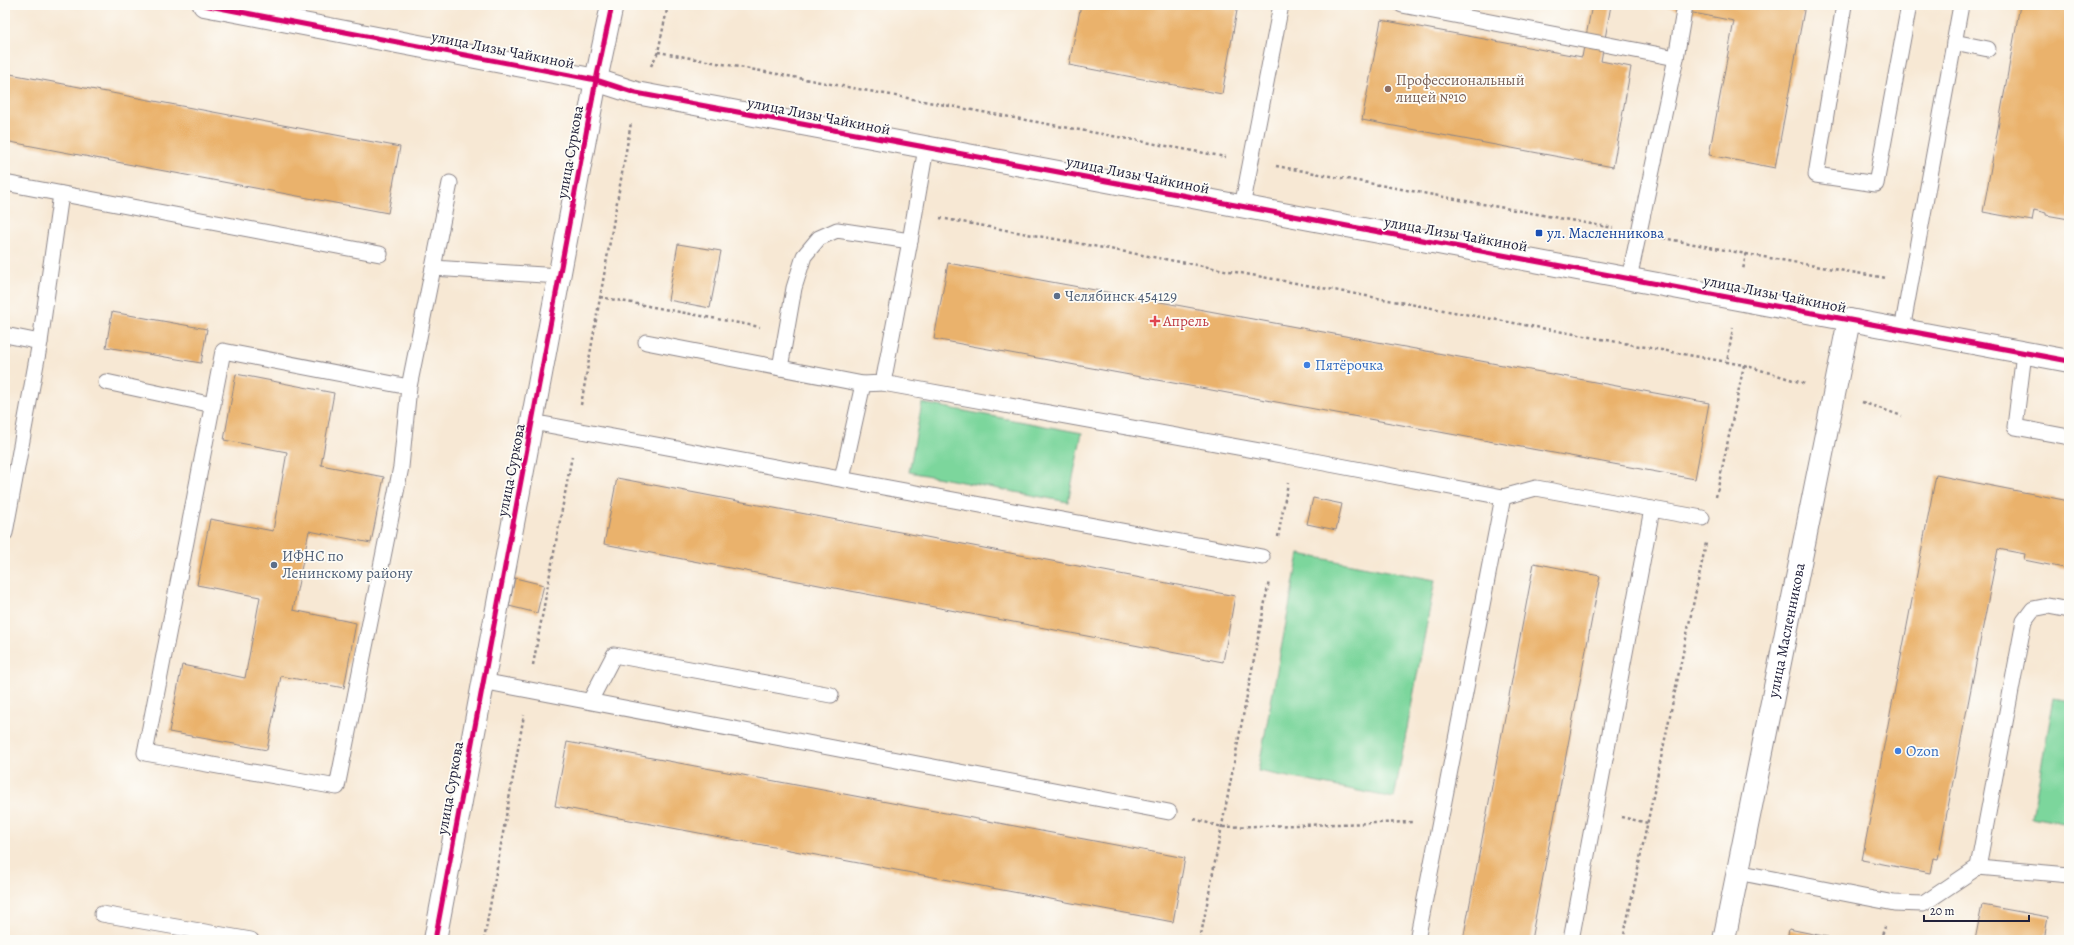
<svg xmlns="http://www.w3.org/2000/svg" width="2074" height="945" font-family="Alegreya,serif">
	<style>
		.green { fill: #7cd69c; stroke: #4f7c6c }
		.building { fill: #eab26c }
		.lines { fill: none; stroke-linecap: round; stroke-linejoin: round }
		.lane-casing { stroke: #8c8588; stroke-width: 17 }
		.street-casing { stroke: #8c8588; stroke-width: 24 }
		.secondary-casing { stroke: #8c8588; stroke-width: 24 }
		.path { stroke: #8c8588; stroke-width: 2.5; stroke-dasharray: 3 3; stroke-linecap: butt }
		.lane { stroke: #fff; stroke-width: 15 }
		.street { stroke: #fff; stroke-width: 22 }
		.secondary { stroke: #fff; stroke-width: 22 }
		.cycleway-casing { stroke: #fdfcf7; stroke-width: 8 }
		.cycleway { stroke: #d6006c; stroke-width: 5 }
		.education-dot { fill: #8d6e63; stroke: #fdfcf7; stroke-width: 1.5 }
		.transit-dot { fill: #1a4fb4; stroke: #fdfcf7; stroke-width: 1.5 }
		.service-dot { fill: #5c6f8a; stroke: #fdfcf7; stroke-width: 1.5 }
		.health-dot { fill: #e0444e; stroke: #fdfcf7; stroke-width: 1.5 }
		.shop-dot { fill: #3f7fe0; stroke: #fdfcf7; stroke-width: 1.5 }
		.labels { text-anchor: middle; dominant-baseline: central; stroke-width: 3.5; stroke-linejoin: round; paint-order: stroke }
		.street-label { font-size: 15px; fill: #22223b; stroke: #fdfcf7 }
		.education-label { font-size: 15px; fill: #785e54; stroke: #fdfcf7; text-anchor: start }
		.transit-label { font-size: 15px; fill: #164399; stroke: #fdfcf7; text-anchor: start }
		.service-label { font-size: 15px; fill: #4e5e75; stroke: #fdfcf7; text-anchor: start }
		.health-label { font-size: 15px; fill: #be3a42; stroke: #fdfcf7; text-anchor: start }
		.shop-label { font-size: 15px; fill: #366cbe; stroke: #fdfcf7; text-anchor: start }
	</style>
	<rect width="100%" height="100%" fill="#fdfcf7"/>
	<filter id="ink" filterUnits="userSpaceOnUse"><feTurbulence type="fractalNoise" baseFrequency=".025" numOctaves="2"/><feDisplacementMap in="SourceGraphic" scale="8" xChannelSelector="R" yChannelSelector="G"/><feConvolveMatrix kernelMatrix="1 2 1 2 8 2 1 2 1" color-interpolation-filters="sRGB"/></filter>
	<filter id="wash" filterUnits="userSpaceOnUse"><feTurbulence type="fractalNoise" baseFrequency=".012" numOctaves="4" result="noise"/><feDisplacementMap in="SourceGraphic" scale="16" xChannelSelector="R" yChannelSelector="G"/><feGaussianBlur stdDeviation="0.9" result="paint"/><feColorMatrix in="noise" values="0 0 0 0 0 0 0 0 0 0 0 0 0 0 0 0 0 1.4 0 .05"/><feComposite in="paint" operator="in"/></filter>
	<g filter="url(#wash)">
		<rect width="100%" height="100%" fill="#f7e8d4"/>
		<!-- green -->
		<g class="green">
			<path d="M922,403L1082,433L1068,502L909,472Z"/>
			<path d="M1299,554L1435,580L1394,798L1258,771Z"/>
			<path d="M2054,698L2069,701V824L2032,817Z"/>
		</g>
		<g id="blocks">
			<!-- building -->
			<g class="building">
				<path d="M1081,5H1238L1222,94L1069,65Z"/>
				<path d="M1592,5H1611L1601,61L1631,67L1613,167L1362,120L1381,20L1582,57Z"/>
				<path d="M1653,5H1805L1775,168L1709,155L1734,21Z"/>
				<path d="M2020,5H2069V219L2046,215V213L2034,210L2032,221L1983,212Z"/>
				<path d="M5,73L400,147L388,213L5,141Z"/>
				<path d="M678,244L721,251L710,308L668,300Z"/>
				<path d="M948,263L1709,403L1695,479L934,339Z"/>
				<path d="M112,312L207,329L201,363L106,347Z"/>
				<path d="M236,374L334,393L321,465L384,477L371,543L309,531L293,610L356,623L344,688L281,676L267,750L169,732L182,665L245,678L260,597L197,585L210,519L273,531L287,452L224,440Z"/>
				<path d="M1936,475L2069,501V569L2024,560L2025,554L1998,549L1938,859L1933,858L1930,873L1862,860Z"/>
				<path d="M617,478L1235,596L1223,662L604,544Z"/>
				<path d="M1313,498L1342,504L1336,530L1307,524Z"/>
				<path d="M1534,563L1600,576L1531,940H1463Z"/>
				<path d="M515,578L544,585L537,613L509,606Z"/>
				<path d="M567,742L1185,858L1173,922L555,806Z"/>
				<path d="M1982,905L2048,917L2044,940H1975Z"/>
				<path d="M1789,929L1828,937L1827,940H1787Z"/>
			</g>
		</g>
	</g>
	<g filter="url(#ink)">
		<use href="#blocks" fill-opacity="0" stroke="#8c8588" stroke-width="1"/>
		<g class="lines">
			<!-- lane casing -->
			<g class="lane-casing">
				<g id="lane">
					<path d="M1402,5L1676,58"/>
					<path d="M1844,5L1816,175L1876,184L1909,5"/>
					<path d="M1954,42L1988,49"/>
					<path d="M926,148L910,241L883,383L1293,457L1503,497L1536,488L1652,509L1571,940"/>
					<path d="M5,183L380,254"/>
					<path d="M1242,207L1281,5"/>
					<path d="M433,268L450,183"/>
					<path d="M1629,279L1676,58L1685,5"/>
					<path d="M1902,330L1961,5"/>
					<path d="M5,335L40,342"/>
					<path d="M646,342L863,384L883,383"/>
					<path d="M2024,353L2015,427L2069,437"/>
					<path d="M780,368L794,288L804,256L819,238L837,230L910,241"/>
					<path d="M106,382L213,405"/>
					<path d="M409,387L223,351L145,753L337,787L401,467L409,387L433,268L560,276"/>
					<path d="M532,422L1262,557"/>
					<path d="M842,479L863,384"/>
					<path d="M1652,509L1702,518"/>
					<path d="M5,533L40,342L61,194"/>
					<path d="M482,681L1169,812"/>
					<path d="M590,701L614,655L831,695"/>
					<path d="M1978,867L2069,875"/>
					<path d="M1737,872L1894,903L1923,904L1978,867L2024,621L2033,609L2048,606L2069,610"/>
					<path d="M102,914L251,940"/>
					<path d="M1417,940L1503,497"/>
				</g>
			</g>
			<!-- street casing -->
			<g class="street-casing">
				<path id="street" d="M435,940L596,80L612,5"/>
			</g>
			<!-- secondary casing -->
			<g class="secondary-casing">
				<g id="secondary">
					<path d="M204,5L596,80L636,93L2069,361"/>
					<path id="s1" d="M1724,940L1849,320"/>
				</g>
			</g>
			<!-- path -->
			<g class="path">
				<path d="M668,5L658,52L1226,157"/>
				<path d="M651,66L658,52"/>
				<path d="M1276,166L1613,228"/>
				<path d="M940,218L1727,362"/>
				<path d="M1663,238L1746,254L1743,270"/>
				<path d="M1746,254L1886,278"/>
				<path d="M600,297L760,327"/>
				<path d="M1744,365L1806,384"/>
				<path d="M1862,402L1902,416"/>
				<path d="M581,405L631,123"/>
				<path d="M1716,497L1744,365L1727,362L1733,328"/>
				<path d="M1278,537L1288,483"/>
				<path d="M533,665L572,456"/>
				<path d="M1621,817L1648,823"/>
				<path d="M1194,819L1222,827L1414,822"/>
				<path d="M484,940L524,715"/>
				<path d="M1200,940L1269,581"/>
				<path d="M1623,940L1706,543"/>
				<path d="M1880,940L1885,927"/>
			</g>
			<!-- lane -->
			<use href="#lane" class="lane"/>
			<!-- street -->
			<use href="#street" class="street"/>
			<!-- secondary -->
			<use href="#secondary" class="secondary"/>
			<!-- cycleway casing -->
			<g class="cycleway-casing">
				<g id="cycleway">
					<path d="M204,5L596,80L636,93L2069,361"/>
					<path d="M435,940L596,80L612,5"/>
				</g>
			</g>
			<!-- cycleway -->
			<use href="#cycleway" class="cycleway"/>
		</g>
	</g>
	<!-- markers -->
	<circle class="education-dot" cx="1388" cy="89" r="4"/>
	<rect class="transit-dot" x="1535" y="229" width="8" height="8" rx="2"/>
	<g class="service-dot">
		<circle cx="1057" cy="296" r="4"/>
		<circle cx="274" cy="565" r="4"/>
	</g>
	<path class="health-dot" d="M1153 315h4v4h4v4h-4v4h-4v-4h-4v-4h4z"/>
	<g class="shop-dot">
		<circle cx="1307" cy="365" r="4"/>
		<circle cx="1898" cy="751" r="4"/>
	</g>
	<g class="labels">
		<!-- street labels -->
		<g class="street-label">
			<text transform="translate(503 50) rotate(11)">улица Лизы Чайкиной</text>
			<text transform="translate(819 116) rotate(11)">улица Лизы Чайкиной</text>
			<text transform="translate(570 152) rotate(-80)">улица Суркова</text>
			<text transform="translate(1138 175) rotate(11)">улица Лизы Чайкиной</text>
			<text transform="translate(1456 234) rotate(10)">улица Лизы Чайкиной</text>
			<text transform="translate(1775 294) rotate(11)">улица Лизы Чайкиной</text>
			<text transform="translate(511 470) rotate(-79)">улица Суркова</text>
			<text stroke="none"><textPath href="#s1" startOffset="316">улица Масленникова</textPath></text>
			<text transform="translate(450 788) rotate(-80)">улица Суркова</text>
		</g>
		<!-- education labels -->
		<g class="education-label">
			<text x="1396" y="80">Профессиональный<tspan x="1396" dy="17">лицей №10</tspan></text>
		</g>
		<!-- transit labels -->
		<g class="transit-label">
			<text x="1547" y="233">ул. Масленникова</text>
		</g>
		<!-- service labels -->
		<g class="service-label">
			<text x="1065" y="296">Челябинск 454129</text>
			<text x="282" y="556">ИФНС по<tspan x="282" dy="17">Ленинскому району</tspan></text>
		</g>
		<!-- health labels -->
		<g class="health-label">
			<text x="1163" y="321">Апрель</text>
		</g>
		<!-- shop labels -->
		<g class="shop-label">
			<text x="1315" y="365">Пятёрочка</text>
			<text x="1906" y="751">Ozon</text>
		</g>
	</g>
	<!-- margin -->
	<rect width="2074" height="945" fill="none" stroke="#fdfcf7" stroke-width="20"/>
	<!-- scale -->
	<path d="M1924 915v6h105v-6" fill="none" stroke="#22223b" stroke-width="2"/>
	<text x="1930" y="915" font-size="12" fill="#22223b" stroke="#fdfcf7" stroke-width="3" paint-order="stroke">20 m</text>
</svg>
